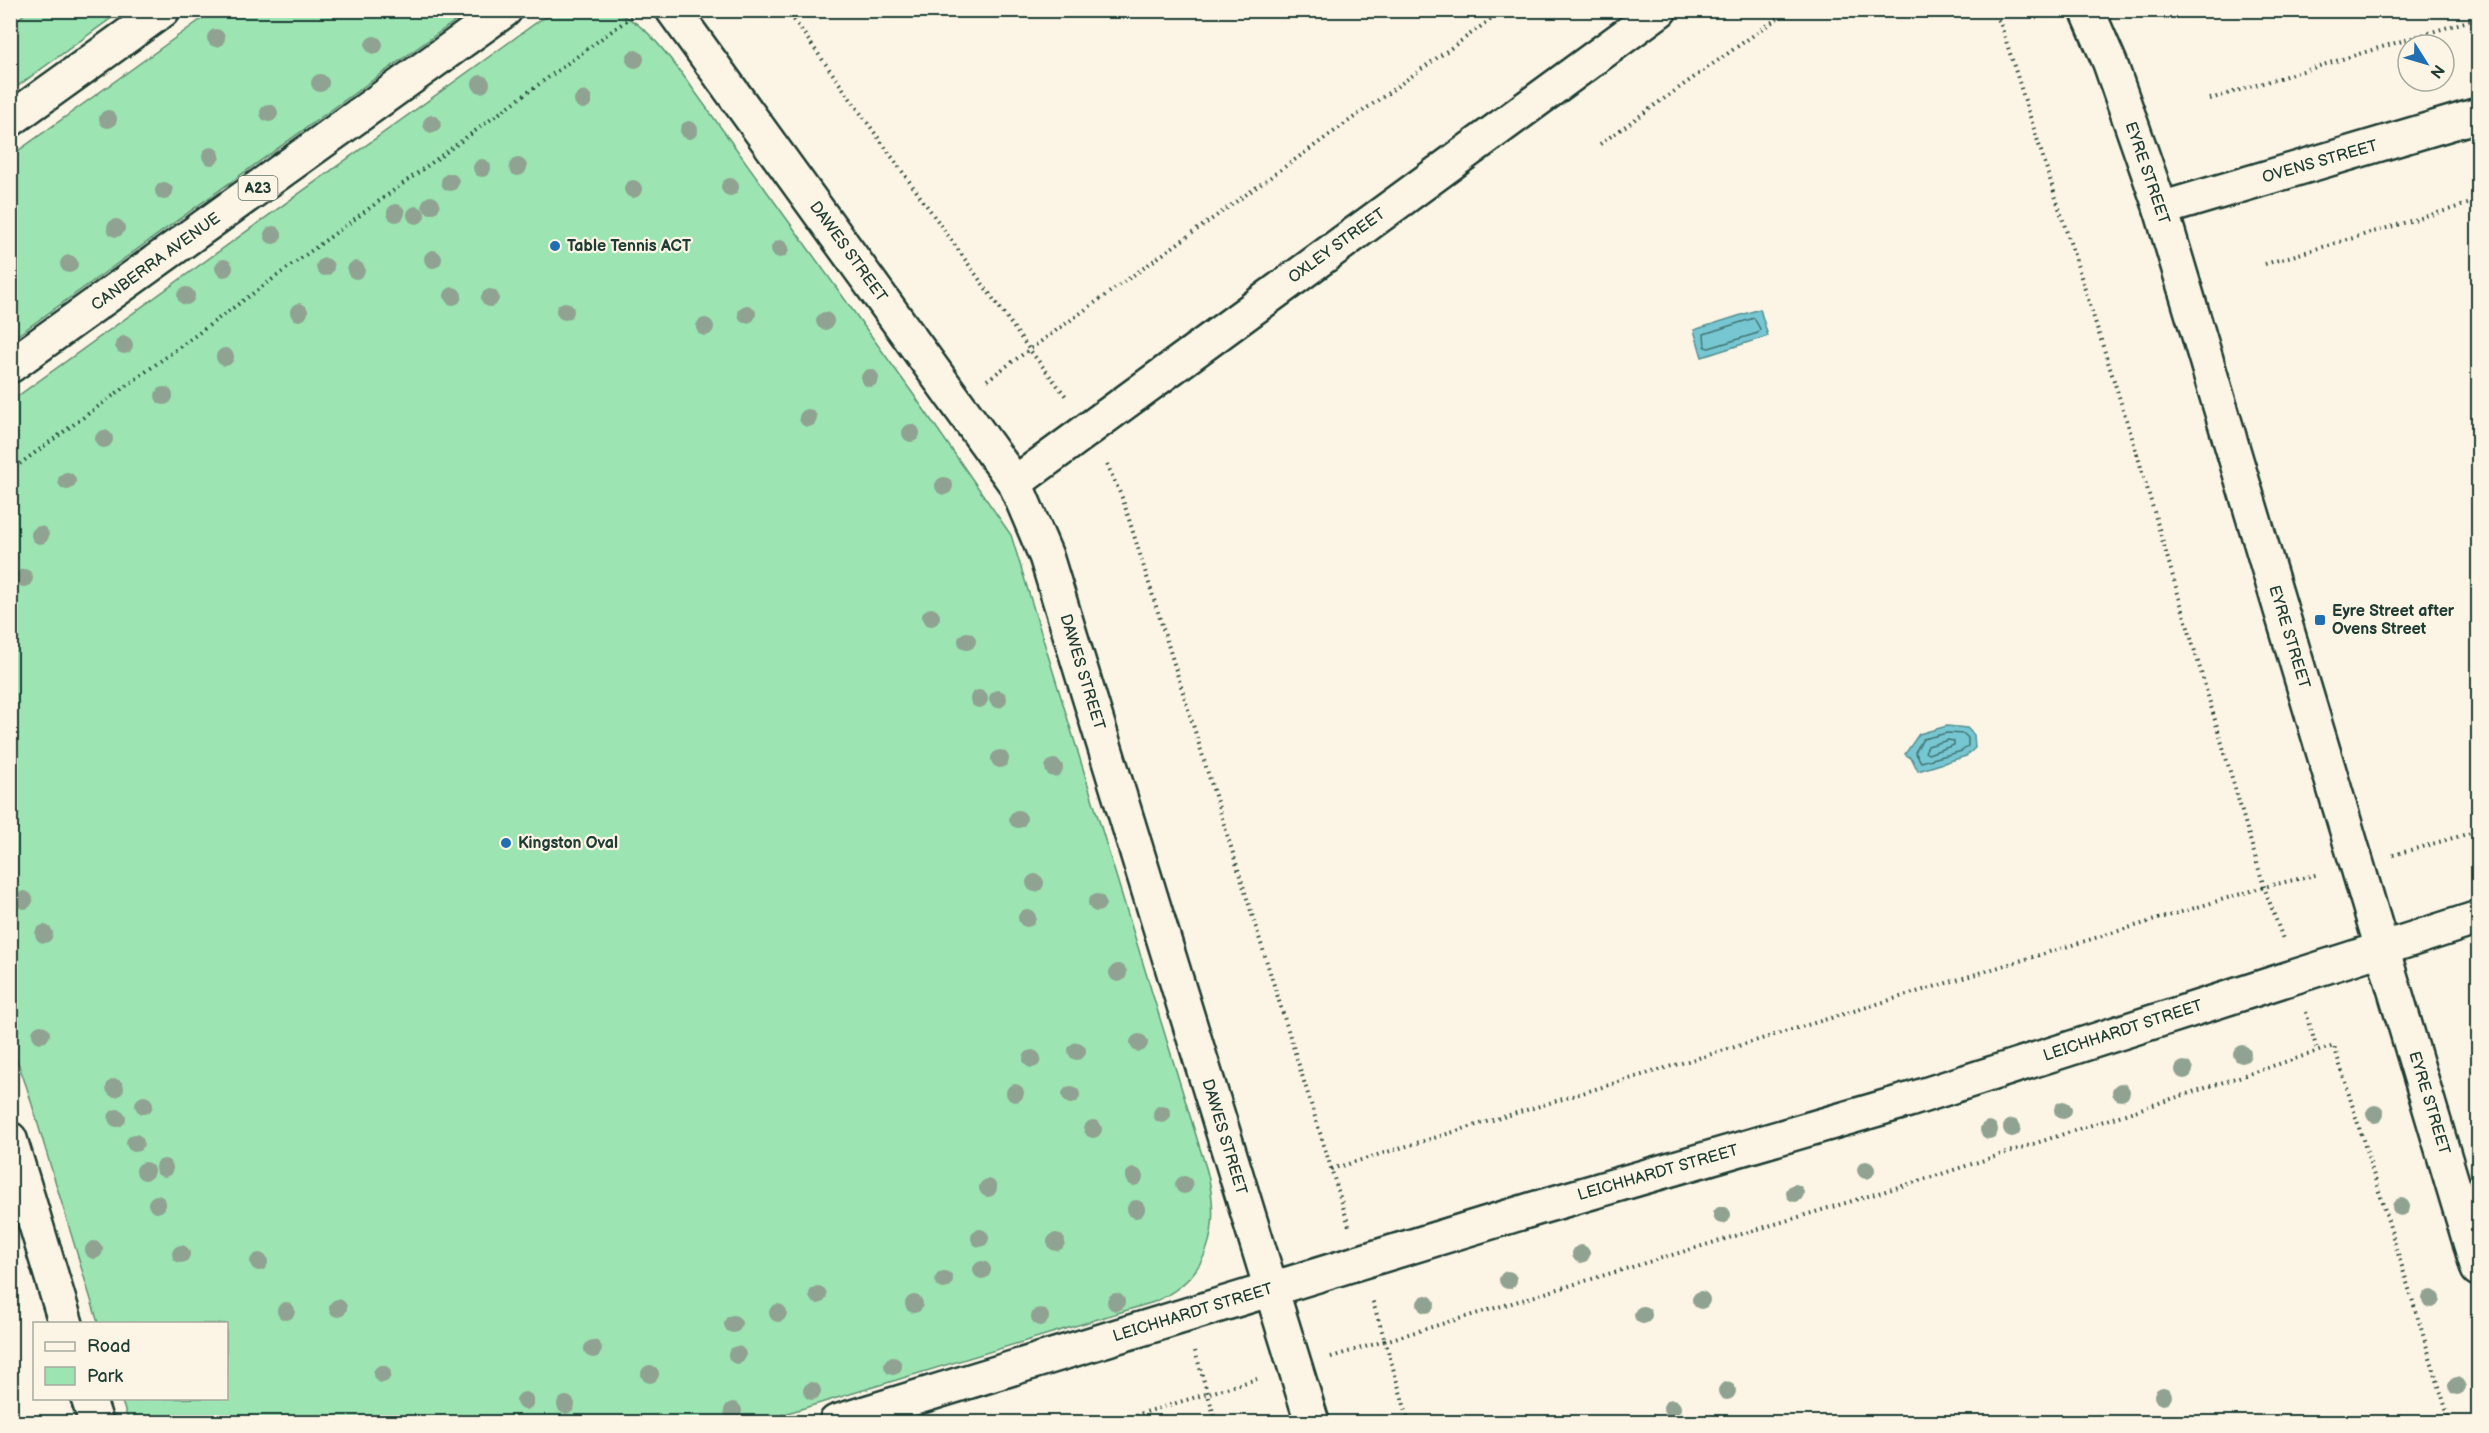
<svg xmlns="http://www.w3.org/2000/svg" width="2489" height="1433" font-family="'Balsamiq Sans',sans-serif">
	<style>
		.green { fill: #9ce4b2; stroke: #5e9073; stroke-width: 1.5 }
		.water { fill: #77c7d2; stroke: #549093; stroke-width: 1.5 }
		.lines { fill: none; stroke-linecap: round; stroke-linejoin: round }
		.shore { stroke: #427473; stroke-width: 1.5 }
		.minor-casing { stroke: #1f3d34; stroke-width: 38 }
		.trunk-casing { stroke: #1f3d34; stroke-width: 38 }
		.path { stroke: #1f3d34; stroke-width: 4; stroke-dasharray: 1.5 4.5; stroke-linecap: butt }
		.minor { stroke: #fcf5e5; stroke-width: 33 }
		.trunk { stroke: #fcf5e5; stroke-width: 33 }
		.tree { fill: #90a291 }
		.poi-dot { fill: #1f6fb2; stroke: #fcf5e5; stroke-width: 2 }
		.labels { text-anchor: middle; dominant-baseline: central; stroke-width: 4.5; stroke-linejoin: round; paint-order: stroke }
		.shield { fill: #fcf5e5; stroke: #617469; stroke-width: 1.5 }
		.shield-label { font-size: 15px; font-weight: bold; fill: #1f3d34 }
		.street-label { font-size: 16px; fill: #1f3d34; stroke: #fcf5e5 }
		.poi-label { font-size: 16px; font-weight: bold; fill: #1f3d34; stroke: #fcf5e5; text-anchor: start }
	</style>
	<rect width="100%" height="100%" fill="#fcf5e5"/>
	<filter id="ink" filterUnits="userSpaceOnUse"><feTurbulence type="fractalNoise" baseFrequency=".0167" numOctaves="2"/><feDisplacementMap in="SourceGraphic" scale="12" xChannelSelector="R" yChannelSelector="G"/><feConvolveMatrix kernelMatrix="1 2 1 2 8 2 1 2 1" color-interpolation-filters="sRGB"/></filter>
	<g filter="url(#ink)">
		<!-- green -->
		<g class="green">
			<path d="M30,10H121V11L11,91V24Z"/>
			<path d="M214,10L469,11L11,340V156Z"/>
			<path d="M610,11C642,19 660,46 680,71L911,391L1011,535L1207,1171C1221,1227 1211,1277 1154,1302L758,1422H129L121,1399L226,1398V1324L98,1323L27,1088L11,1043V401L540,20L560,11Z"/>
		</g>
		<!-- water -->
		<g class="water">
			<path d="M1760,309L1768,336L1702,357L1694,330Z"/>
			<path d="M1947,726L1967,728L1974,735L1975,748L1966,756L1918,771L1912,759L1905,754L1919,734Z"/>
		</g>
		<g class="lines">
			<!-- shore -->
			<g class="shore">
				<path d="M1754,318L1760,329L1758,333L1709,348L1705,347L1704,334Z"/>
				<path d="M1947,733L1964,734L1968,738V746L1962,751L1921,762L1915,752L1923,739Z"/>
				<path d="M1948,740L1954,741V745L1928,754L1925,752L1928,746Z"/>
			</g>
			<!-- minor casing -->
			<g class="minor-casing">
				<g id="minor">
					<path d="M673,10L1015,483L1046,556L1312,1422"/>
					<path d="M2087,10L2110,63L2161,209L2478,1269"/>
					<path d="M2161,209L2478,115"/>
					<path d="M1015,483L1660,10"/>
					<path d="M10,1139L66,1324"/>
					<path d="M88,1398L96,1422"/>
					<path d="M836,1422L1537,1208L1909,1100L2478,918"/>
				</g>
			</g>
			<!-- trunk casing -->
			<g class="trunk-casing">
				<g id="trunk">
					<path d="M10,120L163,10"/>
					<path d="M10,366L505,10"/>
				</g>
			</g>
			<!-- path -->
			<g class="path">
				<path d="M787,10L1029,349L1068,399"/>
				<path d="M1991,10L2000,22L2135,447L2264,887L2283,939"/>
				<path d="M2210,99L2478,18"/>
				<path d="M1600,144L1789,10"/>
				<path d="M2265,264L2478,201"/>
				<path d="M987,380L1504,10"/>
				<path d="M1107,464L1123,500L1349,1226"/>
				<path d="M10,471L635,14"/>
				<path d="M2393,855L2478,831"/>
				<path d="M2306,1012L2317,1050"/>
				<path d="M1331,1169L2264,887L2319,874"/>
				<path d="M1195,1351L1216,1422"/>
				<path d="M1331,1357L1385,1341L1372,1299"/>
				<path d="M1112,1422L1257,1379"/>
				<path d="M1409,1422L1385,1341L1932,1177L2334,1046L2450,1422"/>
			</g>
			<!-- minor -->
			<use href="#minor" class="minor"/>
			<!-- trunk -->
			<use href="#trunk" class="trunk"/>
		</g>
		<!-- trees -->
		<g class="tree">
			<circle cx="216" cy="38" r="9"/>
			<circle cx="374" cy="45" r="9"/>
			<circle cx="635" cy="59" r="9"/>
			<circle cx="320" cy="83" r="9"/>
			<circle cx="481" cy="84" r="9"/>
			<circle cx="583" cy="100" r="9"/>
			<circle cx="269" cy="113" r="9"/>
			<circle cx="108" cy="119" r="9"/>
			<circle cx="432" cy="124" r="9"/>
			<circle cx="689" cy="130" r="9"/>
			<circle cx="211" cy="156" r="9"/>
			<circle cx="518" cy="167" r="9"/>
			<circle cx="482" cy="168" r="9"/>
			<circle cx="450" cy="182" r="9"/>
			<circle cx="730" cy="187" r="9"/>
			<circle cx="633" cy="189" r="9"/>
			<circle cx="164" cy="191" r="9"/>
			<circle cx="431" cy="205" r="9"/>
			<circle cx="396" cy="213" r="9"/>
			<circle cx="416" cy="215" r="9"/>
			<circle cx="116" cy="228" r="9"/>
			<circle cx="273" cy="235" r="9"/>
			<circle cx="780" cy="249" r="9"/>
			<circle cx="433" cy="259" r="9"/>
			<circle cx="69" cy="264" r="9"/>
			<circle cx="325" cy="267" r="9"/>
			<circle cx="224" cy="268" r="9"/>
			<circle cx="356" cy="270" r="9"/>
			<circle cx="186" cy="296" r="9"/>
			<circle cx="453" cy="296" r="9"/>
			<circle cx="490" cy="298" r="9"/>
			<circle cx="565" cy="311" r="9"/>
			<circle cx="299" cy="312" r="9"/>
			<circle cx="747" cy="314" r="9"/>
			<circle cx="825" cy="321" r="9"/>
			<circle cx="705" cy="327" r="9"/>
			<circle cx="124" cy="345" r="9"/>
			<circle cx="225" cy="357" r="9"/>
			<circle cx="870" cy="378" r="9"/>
			<circle cx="164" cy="396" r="9"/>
			<circle cx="808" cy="418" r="9"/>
			<circle cx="911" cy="433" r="9"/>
			<circle cx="104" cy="439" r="9"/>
			<circle cx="67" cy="481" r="9"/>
			<circle cx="944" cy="486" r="9"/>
			<circle cx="40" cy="535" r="9"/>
			<circle cx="24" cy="578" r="9"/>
			<circle cx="931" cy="617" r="9"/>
			<circle cx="967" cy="641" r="9"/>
			<circle cx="979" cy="699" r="9"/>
			<circle cx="998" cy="699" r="9"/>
			<circle cx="1000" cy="759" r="9"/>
			<circle cx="1054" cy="768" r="9"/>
			<circle cx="1018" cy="819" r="9"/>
			<circle cx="1035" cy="883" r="9"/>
			<circle cx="24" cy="900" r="9"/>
			<circle cx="1097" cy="903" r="9"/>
			<circle cx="1027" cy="918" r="9"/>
			<circle cx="44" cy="934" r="9"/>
			<circle cx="1118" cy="973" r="9"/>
			<circle cx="41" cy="1034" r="9"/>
			<circle cx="1139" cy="1043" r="9"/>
			<circle cx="1077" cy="1051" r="9"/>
			<circle cx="2242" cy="1054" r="9"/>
			<circle cx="1032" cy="1059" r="9"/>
			<circle cx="2184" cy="1070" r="9"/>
			<circle cx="115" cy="1088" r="9"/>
			<circle cx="2121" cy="1092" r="9"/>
			<circle cx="1015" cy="1093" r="9"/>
			<circle cx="1071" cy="1095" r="9"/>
			<circle cx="144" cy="1105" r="9"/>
			<circle cx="2063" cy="1110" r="9"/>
			<circle cx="1162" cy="1114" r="9"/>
			<circle cx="2375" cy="1114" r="9"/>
			<circle cx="117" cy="1118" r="9"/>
			<circle cx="2012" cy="1128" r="9"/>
			<circle cx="1093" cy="1129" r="9"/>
			<circle cx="1989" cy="1130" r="9"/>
			<circle cx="135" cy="1143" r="9"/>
			<circle cx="164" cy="1168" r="9"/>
			<circle cx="1866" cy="1170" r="9"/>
			<circle cx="145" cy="1171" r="9"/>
			<circle cx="1134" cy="1177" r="9"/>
			<circle cx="1184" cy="1185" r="9"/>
			<circle cx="988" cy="1188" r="9"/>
			<circle cx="1795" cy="1193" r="9"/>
			<circle cx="157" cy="1204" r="9"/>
			<circle cx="2401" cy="1207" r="9"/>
			<circle cx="1136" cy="1209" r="9"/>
			<circle cx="1722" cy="1215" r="9"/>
			<circle cx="980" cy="1238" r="9"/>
			<circle cx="1056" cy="1242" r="9"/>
			<circle cx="94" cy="1250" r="9"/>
			<circle cx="181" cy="1254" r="9"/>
			<circle cx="1581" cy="1254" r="9"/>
			<circle cx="259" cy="1262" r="9"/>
			<circle cx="982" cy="1270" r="9"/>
			<circle cx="944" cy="1280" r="9"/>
			<circle cx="1508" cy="1280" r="9"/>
			<circle cx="818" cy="1295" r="9"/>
			<circle cx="2431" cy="1299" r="9"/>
			<circle cx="1701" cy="1300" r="9"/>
			<circle cx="1116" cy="1302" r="9"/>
			<circle cx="914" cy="1304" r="9"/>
			<circle cx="1426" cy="1304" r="9"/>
			<circle cx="338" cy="1308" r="9"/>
			<circle cx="286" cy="1311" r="9"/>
			<circle cx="778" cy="1313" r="9"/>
			<circle cx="1643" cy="1315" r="9"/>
			<circle cx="1040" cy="1317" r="9"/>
			<circle cx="733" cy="1324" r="9"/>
			<circle cx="593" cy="1349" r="9"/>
			<circle cx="737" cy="1355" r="9"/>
			<circle cx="893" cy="1366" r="9"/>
			<circle cx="382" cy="1374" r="9"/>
			<circle cx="650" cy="1374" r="9"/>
			<circle cx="2457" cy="1386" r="9"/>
			<circle cx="812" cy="1391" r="9"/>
			<circle cx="1727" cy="1391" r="9"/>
			<circle cx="2163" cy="1396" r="9"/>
			<circle cx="525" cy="1401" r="9"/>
			<circle cx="566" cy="1405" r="9"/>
			<circle cx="1672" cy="1408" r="9"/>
			<circle cx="733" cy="1411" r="9"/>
		</g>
	</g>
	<!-- markers -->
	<g class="poi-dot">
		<circle cx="555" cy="246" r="6"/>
		<rect x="2314" y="614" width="12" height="12" rx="3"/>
		<circle cx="506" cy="843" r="6"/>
	</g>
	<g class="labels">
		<!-- shield labels -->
		<rect class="shield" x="238.5" y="176" width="39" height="24" rx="4.5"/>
		<g class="shield-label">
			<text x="258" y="188">A23</text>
		</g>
		<!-- street labels -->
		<g class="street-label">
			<text transform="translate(2320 162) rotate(-16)">OVENS STREET</text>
			<text transform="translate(2147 173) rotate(71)">EYRE STREET</text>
			<text transform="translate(1337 246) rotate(-36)">OXLEY STREET</text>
			<text transform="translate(848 252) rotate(54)">DAWES STREET</text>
			<text transform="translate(156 262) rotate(-36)">CANBERRA AVENUE</text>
			<text transform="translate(2289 637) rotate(73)">EYRE STREET</text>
			<text transform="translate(1082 672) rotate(73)">DAWES STREET</text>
			<text transform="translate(2123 1031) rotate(-18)">LEICHHARDT STREET</text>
			<text transform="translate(2429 1103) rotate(73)">EYRE STREET</text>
			<text transform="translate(1224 1137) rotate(73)">DAWES STREET</text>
			<text transform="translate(1658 1173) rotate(-16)">LEICHHARDT STREET</text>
			<text transform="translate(1193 1313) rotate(-17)">LEICHHARDT STREET</text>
		</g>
		<!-- poi labels -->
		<g class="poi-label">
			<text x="567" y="246">Table Tennis ACT</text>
			<text x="2332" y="611">Eyre Street after<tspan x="2332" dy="18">Ovens Street</tspan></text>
			<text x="518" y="843">Kingston Oval</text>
		</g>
	</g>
	<!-- margin -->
	<rect width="2489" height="1433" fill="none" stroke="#fcf5e5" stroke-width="36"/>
	<rect x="18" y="18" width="2453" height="1397" fill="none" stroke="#1f3d34" stroke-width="2" filter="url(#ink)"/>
	<!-- legend -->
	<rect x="33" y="1322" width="195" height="78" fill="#fcf5e5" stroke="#a4ab9e" stroke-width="1.5"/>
	<rect x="45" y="1342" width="30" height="9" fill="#fcf5e5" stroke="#a4ab9e" stroke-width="1.5"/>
	<text x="87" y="1352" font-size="18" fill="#1f3d34">Road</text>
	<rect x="45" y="1367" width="30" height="18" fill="#9ce4b2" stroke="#a4ab9e" stroke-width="1.5"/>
	<text x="87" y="1382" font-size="18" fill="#1f3d34">Park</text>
	<!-- north arrow -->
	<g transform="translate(2426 63) rotate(127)"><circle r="28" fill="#fcf5e5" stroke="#a4ab9e" stroke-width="1.5"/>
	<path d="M0-4.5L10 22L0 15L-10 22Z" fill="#1f6fb2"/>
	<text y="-9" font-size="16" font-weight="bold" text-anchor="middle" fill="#1f3d34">N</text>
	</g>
</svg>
